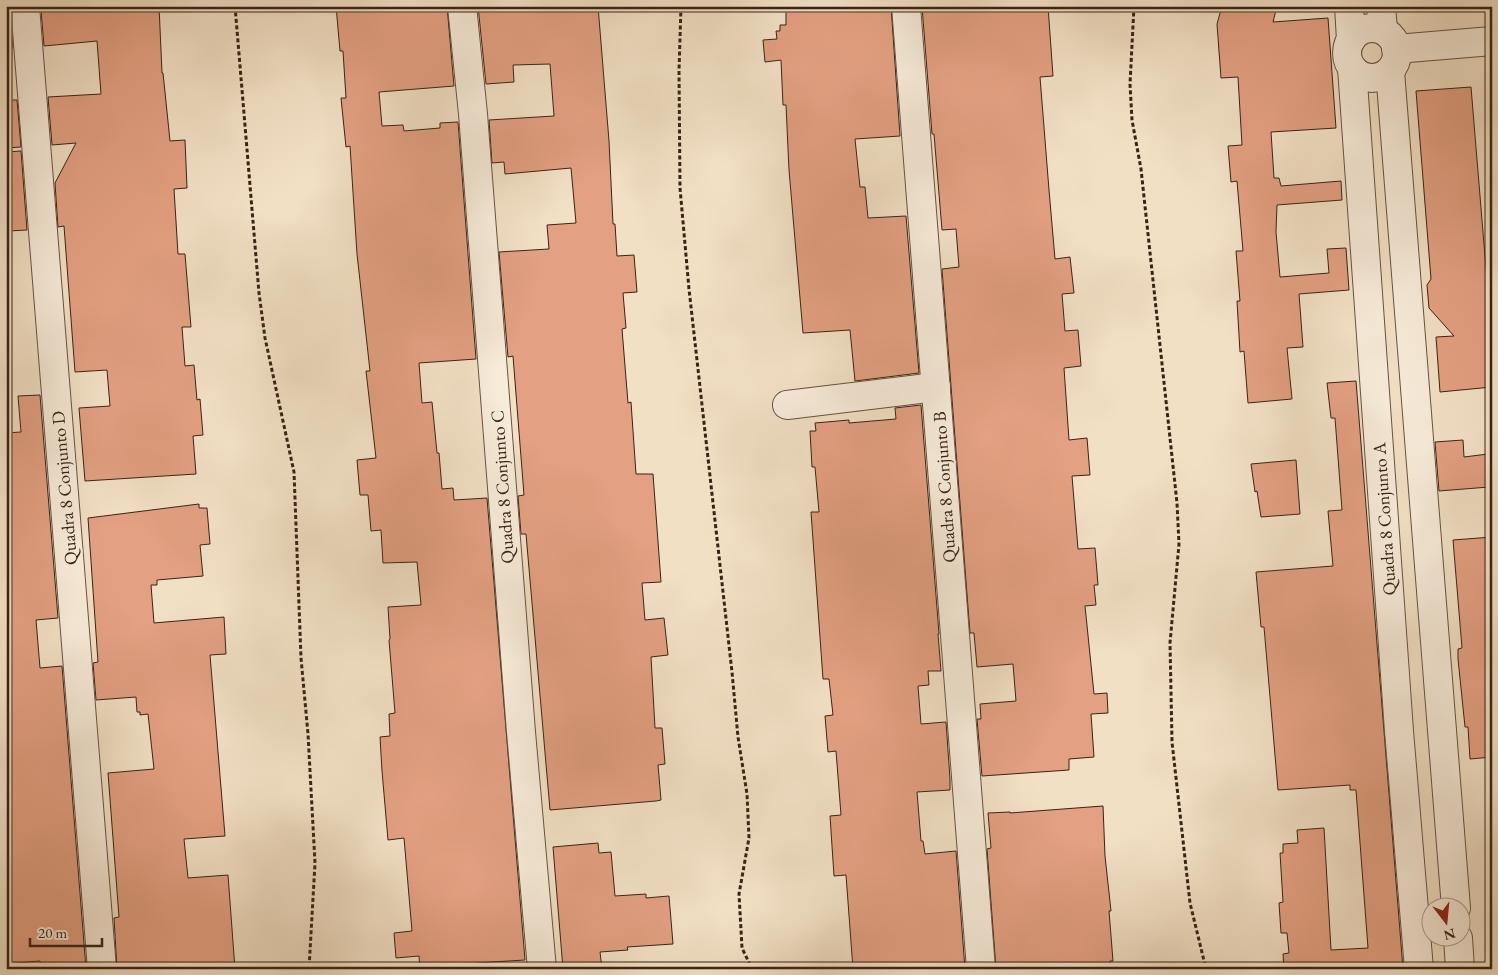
<svg xmlns="http://www.w3.org/2000/svg" width="1498" height="975" font-family="'EB Garamond',serif">
	<style>
		.building { fill: #e3a082; stroke: #392315 }
		.lines { fill: none; stroke-linecap: round; stroke-linejoin: round }
		.minor-casing { stroke: #675241; stroke-width: 30 }
		.path { stroke: #392315; stroke-width: 3; stroke-dasharray: 4 2.5; stroke-linecap: butt }
		.minor { stroke: #f7ebd9; stroke-width: 28 }
		.labels { text-anchor: middle; dominant-baseline: central; stroke-width: 4; stroke-linejoin: round; paint-order: stroke }
		.street-label { font-size: 18px; fill: #392315; stroke: #f7ebd9 }
	</style>
	<rect width="100%" height="100%" fill="#f2e0c5"/>
	<filter id="stains"><feTurbulence type="fractalNoise" baseFrequency=".004" numOctaves="4"/><feColorMatrix values="0 0 0 0 .2 0 0 0 0 .09 0 0 0 0 .02 0 0 0 .5 -.17"/></filter>
	<radialGradient id="worn" r=".72"><stop offset=".6" stop-color="#630" stop-opacity="0"/><stop offset="1" stop-color="#630" stop-opacity=".3"/></radialGradient>
	<!-- building -->
	<g class="building">
		<path d="M114,6H159L162,73H163L170,141L185,140L187,188L174,189L178,254H185L191,327H182L185,366L194,365L197,400L200,399L203,435L193,436L196,474L85,481L79,408L110,406L107,370L75,372L64,226L58,227L55,183L76,143L52,145L48,97L101,94L97,41L44,46L41,10L68,7V10Z"/>
		<path d="M336,6H447L454,86L379,92L382,126L403,125L404,131L440,128V123L458,122L476,359L419,363L422,403L432,402L437,453H439L442,489L453,488L454,500L487,498L525,960L476,963L477,969H420L419,956L396,958L394,933L412,931L404,838L388,840L382,771L380,737L390,736L389,714L395,713L389,640L390,639L388,607L421,605L417,562L383,563L381,530L371,531L368,495H360L357,460L376,458L366,371H370L357,254L350,146L346,147L341,98H346L343,51H340Z"/>
		<path d="M478,6H521L522,11L598,6L609,141L613,224H615L617,256L634,255L637,292L623,293L626,328L622,329L628,403L631,402L636,474H653L661,582L642,583L645,620L664,618L668,655L651,657L655,728H662L665,764L658,765L661,800L656,801L550,810L526,534H521L518,496L524,495L513,356L508,357L499,252L549,249L547,225L576,223L571,168L505,174L504,162L492,163L489,120L554,116L550,64L513,65L514,82L486,84Z"/>
		<path d="M786,6H891L900,136L855,139L860,187H865L868,218L906,216L919,373L855,381L850,330L803,333L789,170L786,105H783L781,60L765,62L763,40L777,39L776,31H780V25H786Z"/>
		<path d="M922,6H1048L1053,76L1040,77L1049,190L1055,259L1070,257L1074,293L1062,294L1065,331L1078,330L1081,366L1064,368L1069,440L1087,438L1090,475L1072,476L1078,549L1095,548L1098,585H1094L1096,605L1085,606L1094,694L1107,693L1108,713L1091,714L1094,757L1069,759V770L982,776L977,719H981L980,704L1016,701L1013,664L977,667L974,633H970L942,269L959,267L956,229L942,230L934,134H932Z"/>
		<path d="M1222,6H1277L1273,22L1328,18L1336,128L1271,132L1274,178H1279L1281,186L1341,181L1342,200L1277,205L1276,232L1280,277L1329,273L1327,249L1346,248L1349,290L1299,294L1303,347L1287,348L1292,399L1248,403L1244,351L1240,352L1237,301H1240L1236,251H1243L1237,181L1231,182L1228,146L1242,145L1238,77L1221,78L1217,24Z"/>
		<path d="M10,12L13,48L6,49V13Z"/>
		<path d="M1471,87L1492,341V387L1440,392L1436,337L1454,336L1429,308L1427,285L1431,279L1416,91Z"/>
		<path d="M6,100H17L21,147L6,148Z"/>
		<path d="M21,151L27,230L8,231L6,206V152Z"/>
		<path d="M1356,381L1403,969H1284L1283,954L1289,953L1287,933H1281L1279,903L1283,902L1280,853H1283V844L1298,843L1297,830L1324,828L1331,950L1368,948L1356,790H1350V785L1278,790L1264,627H1261L1256,572L1333,566L1328,511L1342,510L1335,418H1331L1327,383Z"/>
		<path d="M40,395L58,618L36,620L40,668L62,666L86,969H41L40,961L6,964V433L21,432L18,396Z"/>
		<path d="M921,405L939,634H938L941,671H928L929,685L918,686L921,724L946,722L950,779V790L917,792L921,841H923L925,854L956,851L965,969H885L884,967L853,969L846,875L834,876L830,816L841,815L836,751L828,752L825,716L833,715L829,679H823L811,512H819L815,467H812L810,431H816L815,423L849,420V423L896,419L895,408Z"/>
		<path d="M1463,440L1464,457L1488,454L1489,487L1439,491L1435,442Z"/>
		<path d="M1296,460L1300,514L1261,517L1257,491L1255,492L1251,464Z"/>
		<path d="M199,504V508H207L210,544L200,545L203,576L157,580V585H151L154,623L224,617L226,654L210,655L225,836L184,839L188,878L228,875L235,969H117L114,918L119,917L108,773L154,769L148,714L140,715V712H137L136,697L96,700L93,663L98,662L88,518Z"/>
		<path d="M1492,537V757L1470,759L1468,727H1465L1458,659V649L1462,648L1453,540Z"/>
		<path d="M1103,806L1105,856L1111,911H1109L1113,961H1110V969H996L987,849L991,848L988,813L1010,812V813Z"/>
		<path d="M598,843L599,853L611,852L615,896L646,894V898L669,896L673,944L627,947L628,950L600,952L602,969H563L553,847Z"/>
	</g>
	<g class="lines">
		<!-- minor casing -->
		<g class="minor-casing">
			<g id="minor">
				<path d="M25,6L102,969"/>
				<path d="M462,6L473,114L521,732L542,969"/>
				<path d="M906,6L981,969"/>
				<path d="M1349,6L1351,40"/>
				<path d="M1381,6L1383,30"/>
				<circle cx="1372" cy="53" r="25"/>
				<path d="M1396,49L1492,41"/>
				<path d="M1352,68L1399,731L1419,969"/>
				<path d="M1390,71L1456,908"/>
				<path d="M787,405L936,387"/>
				<path d="M1458,938L1460,969"/>
			</g>
		</g>
		<!-- path -->
		<g class="path">
			<path d="M235,6L259,293L265,338L294,472L301,658L308,734L315,863L309,969"/>
			<path d="M681,6L679,71L680,188L689,289L732,672L738,737L747,794L749,838L739,894L742,948L752,969"/>
			<path d="M1134,6L1130,84L1132,120L1141,169L1177,503L1179,544L1170,643L1172,742L1190,903L1206,969"/>
		</g>
		<!-- minor -->
		<use href="#minor" class="minor"/>
	</g>
	<g class="labels">
		<!-- street labels -->
		<g class="street-label">
			<text transform="translate(502 487) rotate(-94)">Quadra 8 Conjunto C</text>
			<text transform="translate(944 487) rotate(-94)">Quadra 8 Conjunto B</text>
			<text transform="translate(64 488) rotate(-95)">Quadra 8 Conjunto D</text>
			<text transform="translate(1384 519) rotate(-94)">Quadra 8 Conjunto A</text>
		</g>
	</g>
	<!-- margin -->
	<rect width="1498" height="975" fill="none" stroke="#f2e0c5" stroke-width="25"/>
	<rect x="8" y="8" width="1483" height="960" fill="none" stroke="#392315" stroke-width="2.5"/>
	<rect x="12" y="12" width="1473" height="950" fill="none" stroke="#392315"/>
	<!-- north arrow -->
	<g transform="translate(1446 922) rotate(164)"><circle r="24" fill="#f7ebd9" stroke="#ab9b8b"/>
	<path d="M0-4L9 19L0 12L-9 19Z" fill="#8f2418"/>
	<text y="-8" font-size="14" font-weight="bold" text-anchor="middle" fill="#392315">N</text>
	</g>
	<!-- scale -->
	<path d="M30 938v8h72v-8" fill="none" stroke="#392315" stroke-width="2.5"/>
	<text x="38" y="938" font-size="15" fill="#392315" stroke="#f7ebd9" stroke-width="4" paint-order="stroke">20 m</text>
	<rect width="100%" height="100%" filter="url(#stains)"/>
	<rect width="100%" height="100%" fill="url(#worn)"/>
</svg>
